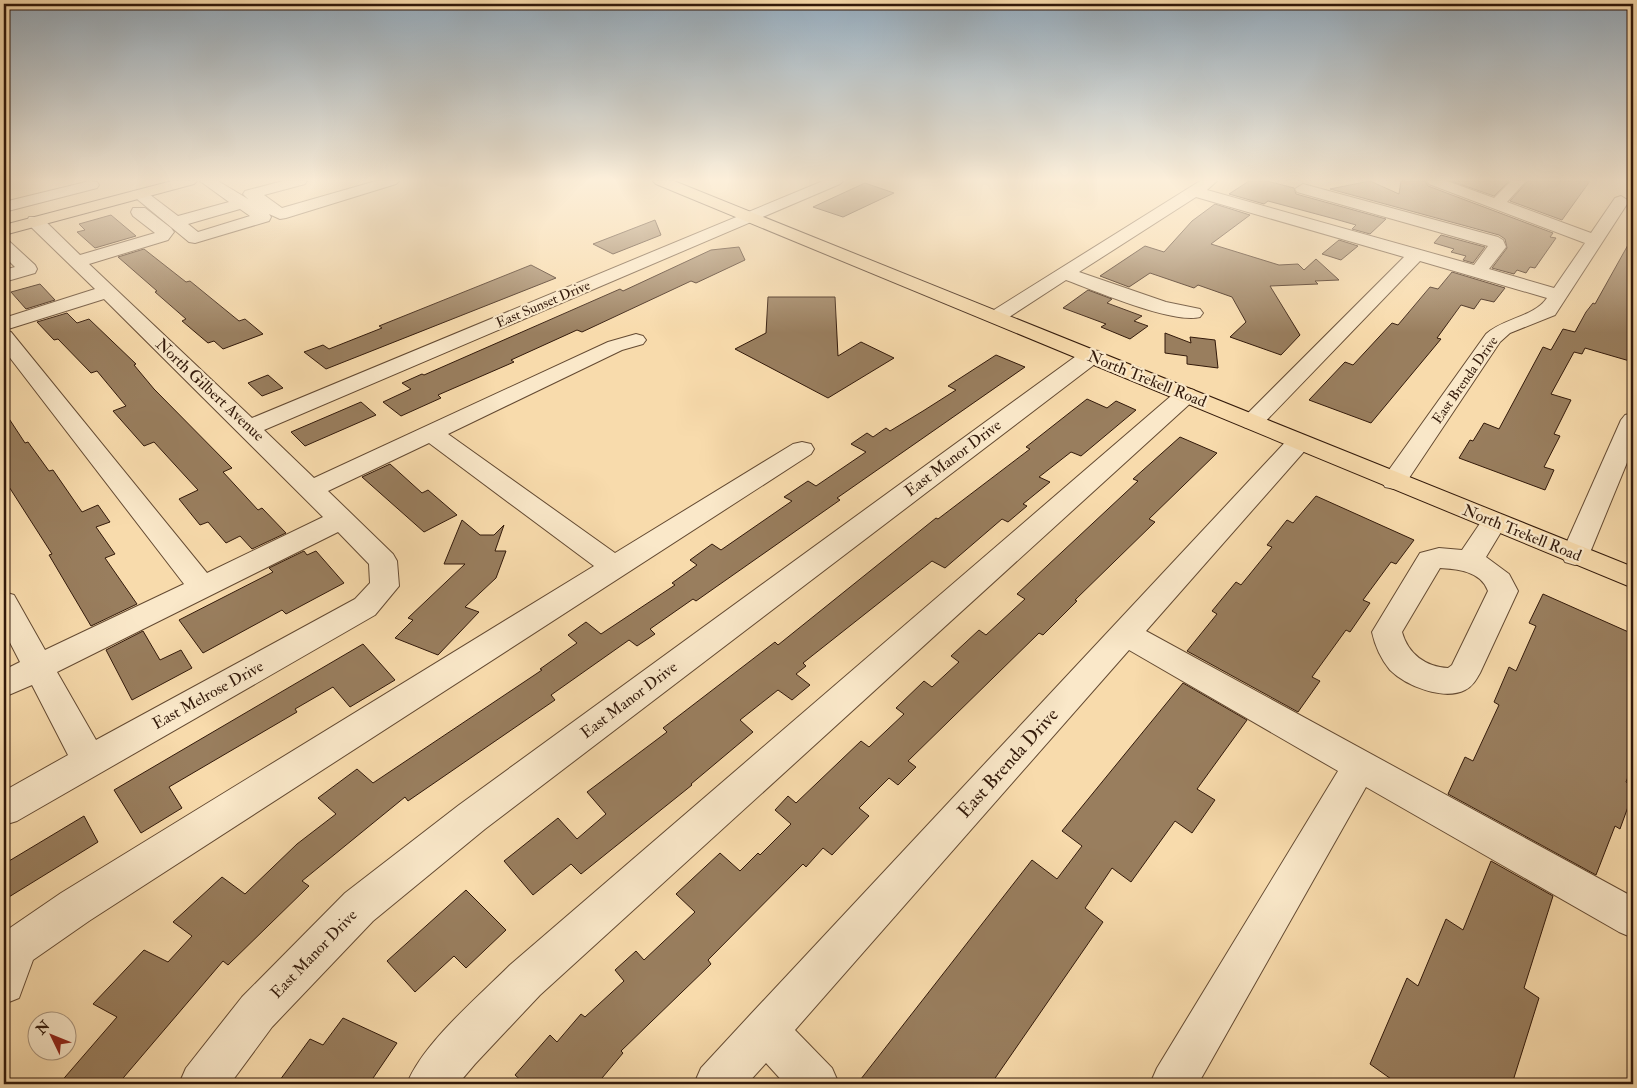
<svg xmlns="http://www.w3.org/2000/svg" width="1637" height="1088" font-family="'IM FELL Double Pica',serif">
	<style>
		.building { fill: #997e5e; stroke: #32190a }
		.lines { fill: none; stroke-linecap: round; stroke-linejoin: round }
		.minor-casing { stroke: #644a32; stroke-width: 2 }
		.major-casing { stroke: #32190a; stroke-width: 2 }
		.minor { fill: #fae8c9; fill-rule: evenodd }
		.major { fill: #f8dbac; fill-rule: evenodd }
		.labels { text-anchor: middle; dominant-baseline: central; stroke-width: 4.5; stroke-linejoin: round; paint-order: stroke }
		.far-street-label { font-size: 14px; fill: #32190a; stroke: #fae8c9 }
		.street-label { font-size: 16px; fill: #32190a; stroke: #fae8c9 }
		.near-street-label { font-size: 19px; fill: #32190a; stroke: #fae8c9 }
	</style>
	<rect width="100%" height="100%" fill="#f8dbac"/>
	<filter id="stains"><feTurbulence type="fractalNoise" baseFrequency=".004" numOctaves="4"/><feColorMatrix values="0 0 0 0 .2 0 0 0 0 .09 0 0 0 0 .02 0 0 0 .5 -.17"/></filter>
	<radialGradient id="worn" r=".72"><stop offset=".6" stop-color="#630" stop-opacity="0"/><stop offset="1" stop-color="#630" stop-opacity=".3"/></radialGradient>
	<!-- building -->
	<g class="building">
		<path d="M1249,181H1267L1294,188L1296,194L1386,219L1370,234L1352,229L1356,225L1335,219L1268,201L1264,204L1229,194Z"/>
		<path d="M1370,181L1399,194L1401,181H1425L1428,186L1553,233L1550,237L1556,238L1535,268L1530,267L1526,273L1517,270L1514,274L1492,268L1507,248L1505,239L1499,235L1330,189Z"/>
		<path d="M1451,181H1509L1494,196Z"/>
		<path d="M1528,181H1590L1562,220L1510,201Z"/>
		<path d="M865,183L894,193L843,217L813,207Z"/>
		<path d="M1215,204L1250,215L1211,244L1279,265L1298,264L1304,270L1316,259L1339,280L1315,281L1318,284L1270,286L1300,335L1281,355L1230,337L1246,322L1232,297L1198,285L1194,288L1150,273L1129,287L1100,276L1145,246L1164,252L1192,221Z"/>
		<path d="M111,215L136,236L95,248L77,232L85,230L79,224Z"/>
		<path d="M655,220L661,235L613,254L593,244Z"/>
		<path d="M1441,235L1485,247L1473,263L1463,260L1466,256L1451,252L1454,249L1434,243Z"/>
		<path d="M1633,236V362L1585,348L1582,354L1574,352L1551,394L1571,400L1554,434L1560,436L1544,467L1554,470L1545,490L1459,458L1470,440L1473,441L1484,423L1499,429L1543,347L1551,350L1563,329L1575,332L1586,312L1593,303L1595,304Z"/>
		<path d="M1339,240L1358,246L1341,260L1322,254Z"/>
		<path d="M739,247L745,260L696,283L691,281L582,332L577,330L511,360L514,362L438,395L441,398L401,416L383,402L411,389L402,383L422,374L424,375L620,289L623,291L711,250Z"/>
		<path d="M144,249L186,282L190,281L239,321L245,319L263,334L223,349L214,341L208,343L182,321L186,319L155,292L157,291L118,257Z"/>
		<path d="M531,265L556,278L326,369L304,352L323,345L329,349L382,328L379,326Z"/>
		<path d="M1452,272L1505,288L1494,302L1481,299L1474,309L1461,305L1437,338L1441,339L1371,423L1309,400L1345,362L1353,365L1392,323L1398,325L1430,287L1438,289Z"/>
		<path d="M40,284L55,300L26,309L11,292Z"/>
		<path d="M1088,290L1112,299L1107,303L1142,316L1134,321L1148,326L1130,339L1101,327L1106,324L1063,308Z"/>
		<path d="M768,297H835L838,356L861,342L894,358L828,398L735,349L766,333Z"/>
		<path d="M67,313L77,323L89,319L136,364L134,365L154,389L232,468L223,472L258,510L262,508L286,533L252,549L240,536L226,543L208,522L200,525L179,499L198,490L154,442L144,446L113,411L126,406L97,371L91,373L58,339L54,340L37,322Z"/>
		<path d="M1165,333L1191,343L1190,337L1215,340L1218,368L1187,364V356L1165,353Z"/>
		<path d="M996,355L1025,367L837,498L840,500L696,601L693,599L650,629L655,634L637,646L629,640L551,695L555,700L408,801L405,797L302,881L309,886L228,965L223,961L118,1084H59L117,1017L93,1004L144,950L168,962L192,936L173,922L222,877L245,894L297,844L336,814L318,798L357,769L373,783L542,670L540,669L577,643L568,635L586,622L601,634L675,585L672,583L697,565L690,560L712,544L721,550L792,501L784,497L808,481L816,486L866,452L851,444L867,433L873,437L886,428L890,431L923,411L956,390L948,386Z"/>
		<path d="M268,375L283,388L262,396L248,383Z"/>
		<path d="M1087,399L1107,408L1116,401L1136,410L1081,456L1071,452L1039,477L1050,482L1023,504L1027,506L1008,522L1002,519L945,568L932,561L803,663L806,666L796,674L810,685L792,700L778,690L740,720L753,732L691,784L692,785L581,874L571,864L533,895L504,861L558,818L577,839L606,814L587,792L667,732L663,728L775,642L778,645L936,518L938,519L1030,449L1026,447Z"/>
		<path d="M361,402L376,415L305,446L291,432Z"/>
		<path d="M4,411L25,443L28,442L49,471L53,470L82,512L98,505L110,522L96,527L115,554L105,558L137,604L91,626L49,555L52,554L4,479Z"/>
		<path d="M1180,437L1217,453L1149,519L1155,522L1075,600L1077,601L1043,635L1039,633L908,761L916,767L898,785L889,778L859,808L869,816L832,855L823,848L806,867L803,864L708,960L711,964L621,1051L623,1053L597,1084H525L515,1075L550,1035L557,1042L581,1014L585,1017L624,981L615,970L636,951L644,960L695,912L676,894L720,853L740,871L758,853L760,855L791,824L775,810L788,796L796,803L861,741L869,747L904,714L896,708L924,681L932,687L959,662L951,656L979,630L986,635L1025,599L1017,594L1138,481L1133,479Z"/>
		<path d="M390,464L422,493L428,490L457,515L424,532L362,477Z"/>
		<path d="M1316,496L1414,540L1396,564L1391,562L1363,600L1370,603L1350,632L1346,630L1312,677L1320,681L1298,712L1187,651L1217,614L1212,611L1236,582L1241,585L1272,547L1267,545L1287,520L1293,523Z"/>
		<path d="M462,520L480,535H494L504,525L495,551H506L496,578L465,607L479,612L438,655L395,638L413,620L408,618L465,564H444Z"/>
		<path d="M304,551L307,555L316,551L344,583L286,614L282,610L203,653L179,620L273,572L269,568Z"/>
		<path d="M1543,594L1633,634V764L1626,782L1633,786V793L1620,829L1615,826L1596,875L1448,794L1465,757L1473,761L1499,705L1494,702L1509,667L1516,671L1536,626L1529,623Z"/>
		<path d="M143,631L160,660L181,650L192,668L132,700L106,650Z"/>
		<path d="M363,644L395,680L350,707L333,687L295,709L297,712L169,787L182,808L141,833L114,790Z"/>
		<path d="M1183,683L1247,720L1197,789L1215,800L1192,833L1175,821L1131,882L1112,868L1085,908L1103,922L991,1084H857L1032,860L1057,879L1082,846L1062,831Z"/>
		<path d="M84,816L98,842L4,900V864Z"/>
		<path d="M1491,861L1553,896L1524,988L1539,998L1512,1084H1398L1370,1064L1407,978L1418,986L1446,919L1463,930Z"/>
		<path d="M466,890L506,930L466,968L454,956L415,992L387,961Z"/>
		<path d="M343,1018L397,1043L369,1084H277L310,1039L323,1045Z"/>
	</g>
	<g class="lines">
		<!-- minor casing -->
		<g class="minor-casing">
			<g id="minor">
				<path d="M90,181L97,182L99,185L97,188L4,212V202Z"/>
				<path d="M200,181H218L248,199L243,194L245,191L283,181H307L305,184L264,195L282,208L376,181H399L396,184L286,218L280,219L269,214L271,217L269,221L195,243L189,242L131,194L133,191H145L178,216L229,202ZM240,209L250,216L198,232L188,224Z"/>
				<path d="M823,181H843L840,184L264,430L314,478L608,342L636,334L643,336L646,340L643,344L622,350L448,434L615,553L793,444L802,442L811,444L814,449L811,454L89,921L33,960L19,998L4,1004V932L61,893L594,566L429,443L328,491L393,554L397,561L399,586L375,615L17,821L4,825V791L68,755L32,685L4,697V670L20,662L4,631V592L14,595L45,650L184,584L4,350V318L95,289L29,225L27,221L29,217H41L80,255L155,233L133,216L131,212L133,208H145L171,228L174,232L168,240L89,264L252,418ZM104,299L323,517L207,573L11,332L5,330ZM338,532L369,564L370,583L355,599L96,740L57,672Z"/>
				<path d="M1200,181H1217L1207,190L1474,265L1488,246L1297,192L1295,189L1303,184L1498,237L1503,240L1506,247L1489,269L1554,288L1585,243L1429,184L1427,181H1447L1494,198L1511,181H1526L1507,202L1591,233L1615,198L1621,196L1629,201L1555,315L1510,333L1500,342L1403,487L1394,489L1385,487L1381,481L1486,334C1504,318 1534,317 1547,298L1420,261L1260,427L1252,429L1244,427L1240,422L1244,417L1404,257L1196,197L1079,272L1166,302L1200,309L1203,313L1200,317C1172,324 1096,291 1066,280L1003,321L996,323L989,321L986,317L989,313Z"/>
				<path d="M4,241L10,242L35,265L37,269L35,273L4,282V270L15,267L4,256Z"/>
				<path d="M1091,350L1099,351L1102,356L1099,361L485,829L373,921L272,1027L230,1084H179L186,1068L242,997L345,893L459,805L1083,351Z"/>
				<path d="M1186,388L1194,390L1197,395L1194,400L540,995L475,1064L458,1084H407C422,1044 479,996 510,965L1178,390Z"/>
				<path d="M1633,413V448L1589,555L1585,562L1575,565L1565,562L1561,555L1621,420L1625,415Z"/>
				<path d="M1299,435L1308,437L1311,442L1308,447L1146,631L1633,897V938L1619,932L1366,787L1198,1084H1150L1157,1068L1338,771L1129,650L795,1030L832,1068L839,1084H785L766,1063L747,1084H694L701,1068L750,1015L1290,437Z"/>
				<path d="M1494,513L1503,516L1507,522L1486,557L1509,574L1518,591L1480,673C1476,680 1472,687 1465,690C1444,701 1406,686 1390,670C1381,659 1375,646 1372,632L1420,553L1439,548L1462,550L1485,516ZM1440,568C1457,569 1481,571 1488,591L1452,665L1448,668C1426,667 1408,654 1402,632Z"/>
			</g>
		</g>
		<!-- major casing -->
		<g class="major-casing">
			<g id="major">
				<path d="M172,181H197L194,184L4,235V225Z"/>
				<path d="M653,181H674L1633,567V588L656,184Z"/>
			</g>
		</g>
		<!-- minor -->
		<use href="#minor" class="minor"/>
		<!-- major -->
		<use href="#major" class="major"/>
	</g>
	<!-- sky -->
	<linearGradient id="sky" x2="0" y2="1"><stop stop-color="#93a9ba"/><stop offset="0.54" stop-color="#fcefda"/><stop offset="1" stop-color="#fcefda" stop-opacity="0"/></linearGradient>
	<rect width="1637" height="333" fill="url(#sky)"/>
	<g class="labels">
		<!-- far-street labels -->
		<g class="far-street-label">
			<text transform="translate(543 304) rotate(-23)">East Sunset Drive</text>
			<text transform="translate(1465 380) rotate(-55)">East Brenda Drive</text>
		</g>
		<!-- street labels -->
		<g class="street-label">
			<text transform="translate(1147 379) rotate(22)">North Trekell Road</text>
			<text transform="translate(210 390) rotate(43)">North Gilbert Avenue</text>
			<text transform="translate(953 458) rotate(-37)">East Manor Drive</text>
			<text transform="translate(1522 533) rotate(22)">North Trekell Road</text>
			<text transform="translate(208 695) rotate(-29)">East Melrose Drive</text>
			<text transform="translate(629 700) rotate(-37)">East Manor Drive</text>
			<text transform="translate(314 954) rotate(-46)">East Manor Drive</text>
		</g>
		<!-- near-street labels -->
		<g class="near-street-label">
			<text transform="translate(1008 763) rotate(-48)">East Brenda Drive</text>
		</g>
	</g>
	<!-- margin -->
	<rect width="1637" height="1088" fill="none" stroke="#f8dbac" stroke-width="20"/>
	<rect x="5" y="5" width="1627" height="1078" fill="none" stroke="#32190a" stroke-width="2.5"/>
	<rect x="10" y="10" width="1617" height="1068" fill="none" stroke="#32190a"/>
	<!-- north arrow -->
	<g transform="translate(52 1036) rotate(313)"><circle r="24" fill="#fae8c9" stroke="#aa957d"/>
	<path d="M0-4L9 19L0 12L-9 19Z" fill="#8f2418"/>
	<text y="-8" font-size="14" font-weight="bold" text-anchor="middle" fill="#32190a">N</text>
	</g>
	<rect width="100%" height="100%" filter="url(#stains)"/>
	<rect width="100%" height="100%" fill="url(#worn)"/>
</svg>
